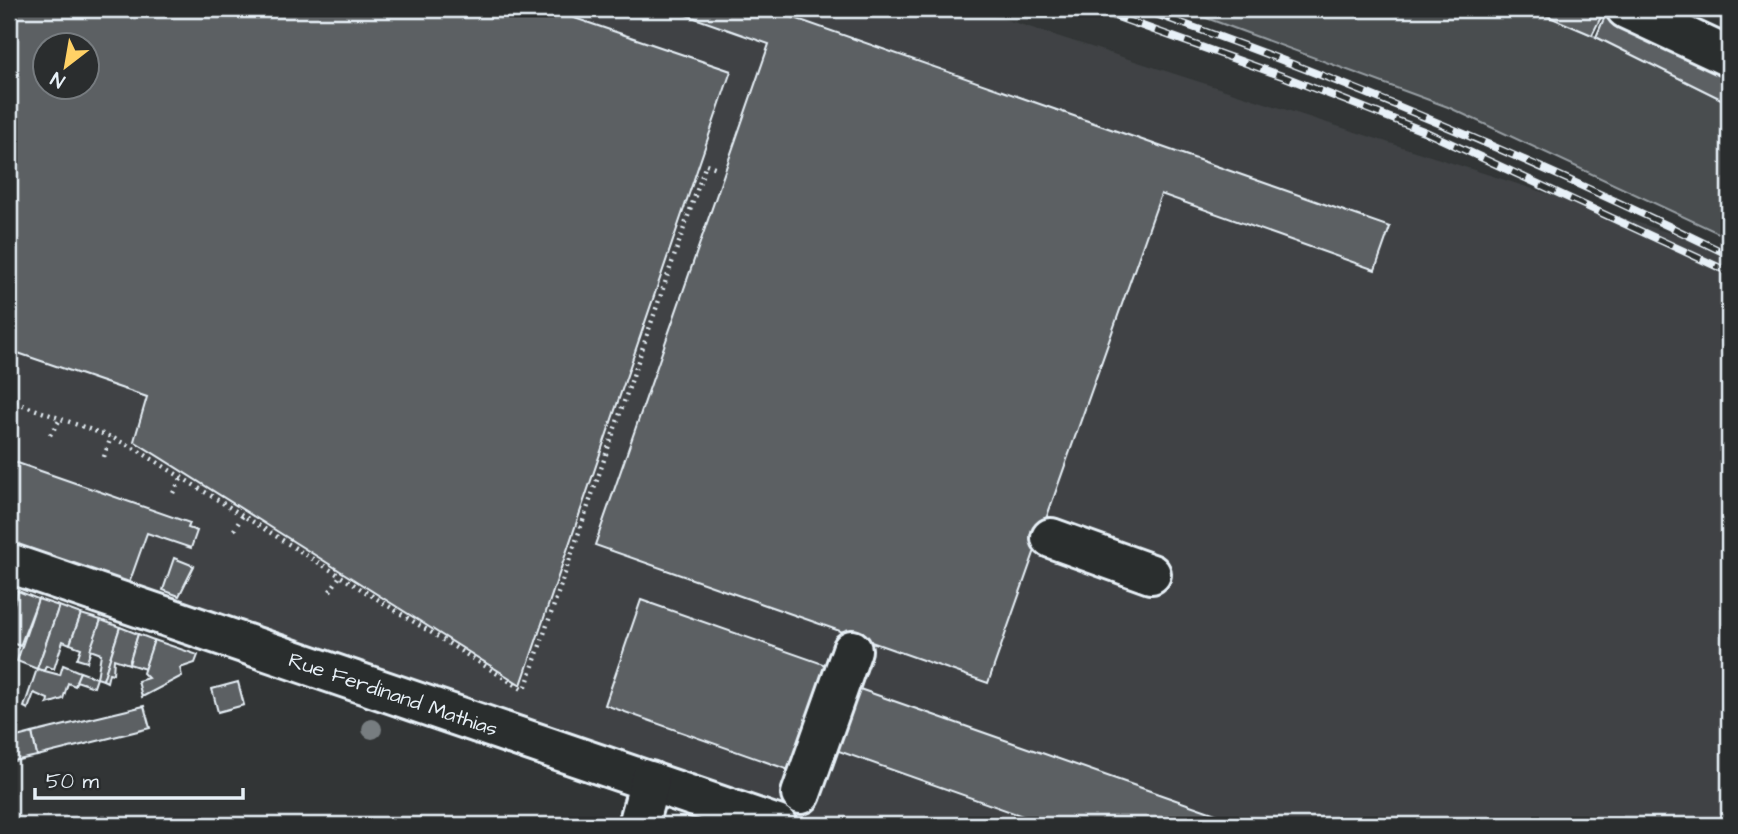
<svg xmlns="http://www.w3.org/2000/svg" width="1738" height="834" font-family="'Architects Daughter',sans-serif">
	<style>
		.built { fill: #3f4244; fill-rule: evenodd }
		.green { fill: #494d4f; stroke: #989fa4; stroke-width: 2 }
		.building { fill: #5c6063; stroke: #e8f1f8; stroke-width: 2; fill-rule: evenodd }
		.lines { fill: none; stroke-linecap: round; stroke-linejoin: round }
		.minor-casing { stroke: #e8f1f8; stroke-width: 44 }
		.path { stroke: #e8f1f8; stroke-width: 4.5; stroke-dasharray: 2 5; stroke-linecap: butt }
		.minor { stroke: #2a2d2e; stroke-width: 38 }
		.rail-casing { stroke: #e8f1f8; stroke-width: 8 }
		.rail { stroke: #2a2d2e; stroke-width: 5; stroke-dasharray: 16; stroke-linecap: butt }
		.tree { fill: #777d80 }
		.labels { text-anchor: middle; dominant-baseline: central; stroke-width: 6; stroke-linejoin: round; paint-order: stroke }
		.street-label { font-size: 21px; fill: #e8f1f8; stroke: #2a2d2e }
	</style>
	<rect width="100%" height="100%" fill="#323536"/>
	<filter id="ink" filterUnits="userSpaceOnUse"><feTurbulence type="fractalNoise" baseFrequency=".0143" numOctaves="2"/><feDisplacementMap in="SourceGraphic" scale="14" xChannelSelector="R" yChannelSelector="G"/><feConvolveMatrix kernelMatrix="1 2 1 2 8 2 1 2 1" color-interpolation-filters="sRGB"/></filter>
	<g filter="url(#ink)">
		<!-- built -->
		<path class="built" d="M9,9H973L1729,252V825H821L9,551ZM46,46H88V88H46Z"/>
		<!-- green -->
		<path class="green" d="M1182,9H1531L1592,35L1729,103V238L1448,107Z"/>
		<!-- building -->
		<g class="building">
			<path d="M9,9H548L731,71L521,685L134,441L147,397L9,350ZM46,46H88V88H46Z"/>
			<path d="M669,9H769L1390,227L1375,270L1161,194L988,683L595,545L769,44Z"/>
			<path d="M1531,9H1587L1602,15L1592,35Z"/>
			<path d="M1605,16L1729,78V103L1596,37Z"/>
			<path d="M9,460L190,523L188,528L197,531L191,548L147,533L126,592L9,551Z"/>
			<path d="M174,558L194,566L179,596L163,590Z"/>
			<path d="M9,588L18,591L9,620Z"/>
			<path d="M18,591L38,599L20,646L9,642V620Z"/>
			<path d="M38,599L59,606L37,669L17,661Z"/>
			<path d="M641,600L826,665L789,770L605,705Z"/>
			<path d="M59,606L81,614L70,644L63,641L54,669L46,666L44,671L37,669Z"/>
			<path d="M81,614L101,620L87,662L77,659L81,648L70,644Z"/>
			<path d="M101,620L120,627L103,680L97,678L101,654L90,650Z"/>
			<path d="M120,627L138,634L129,664L114,659L113,674L109,673L107,682L103,680Z"/>
			<path d="M138,634L154,640L145,669L129,664Z"/>
			<path d="M154,640L198,655L195,663L180,668L182,676L142,697L138,681L148,678L143,673Z"/>
			<path d="M63,665L80,672L75,686L68,683L63,699L47,704L48,699L34,693L28,709L24,707L37,669L60,675Z"/>
			<path d="M80,672L97,678L94,687L76,681Z"/>
			<path d="M238,682L244,705L218,712L212,689Z"/>
			<path d="M854,687L1247,825H1048L833,749Z"/>
			<path d="M144,706L150,728L37,756L32,733Z"/>
			<path d="M32,733L37,756L9,762V739Z"/>
		</g>
		<g class="lines">
			<!-- minor casing -->
			<g class="minor-casing">
				<g id="minor">
					<path d="M1626,9L1729,57"/>
					<path d="M1051,538L1151,574"/>
					<path id="s1" d="M9,563L777,825"/>
					<path d="M801,794L852,650"/>
					<path d="M638,825L650,781"/>
				</g>
			</g>
			<!-- path -->
			<g class="path">
				<path d="M9,400L111,437L139,451L522,689L526,686L706,164L717,168"/>
				<path d="M50,435L61,418"/>
				<path d="M104,457L111,437"/>
				<path d="M173,493L182,477"/>
				<path d="M234,530L243,515"/>
				<path d="M330,591L340,576"/>
			</g>
			<!-- minor -->
			<use href="#minor" class="minor"/>
			<!-- rail casing -->
			<g class="rail-casing">
				<g id="rail">
					<path d="M1095,9L1285,77L1426,132L1729,272"/>
					<path d="M1141,9C1343,78 1537,162 1729,255"/>
				</g>
			</g>
			<!-- rail -->
			<use href="#rail" class="rail"/>
		</g>
		<!-- trees -->
		<circle class="tree" cx="372" cy="729" r="10"/>
	</g>
	<g class="labels">
		<!-- street labels -->
		<g class="street-label">
			<text stroke="none"><textPath href="#s1" startOffset="406">Rue Ferdinand Mathias</textPath></text>
		</g>
	</g>
	<!-- margin -->
	<rect width="1738" height="834" fill="none" stroke="#2a2d2e" stroke-width="35"/>
	<rect x="18" y="18" width="1703" height="799" fill="none" stroke="#e8f1f8" stroke-width="2.5" filter="url(#ink)"/>
	<!-- north arrow -->
	<g transform="translate(66 66) rotate(211)"><circle r="33" fill="#2a2d2e" stroke="#767b7f" stroke-width="2"/>
	<path d="M0-5L12 26L0 18L-12 26Z" fill="#ffd166"/>
	<text y="-10" font-size="19" font-weight="bold" text-anchor="middle" fill="#e8f1f8">N</text>
	</g>
	<!-- scale -->
	<path d="M35 788v10h208v-10" fill="none" stroke="#e8f1f8" stroke-width="3.5"/>
	<text x="46" y="788" font-size="21" fill="#e8f1f8" stroke="#2a2d2e" stroke-width="5" paint-order="stroke">50 m</text>
</svg>
